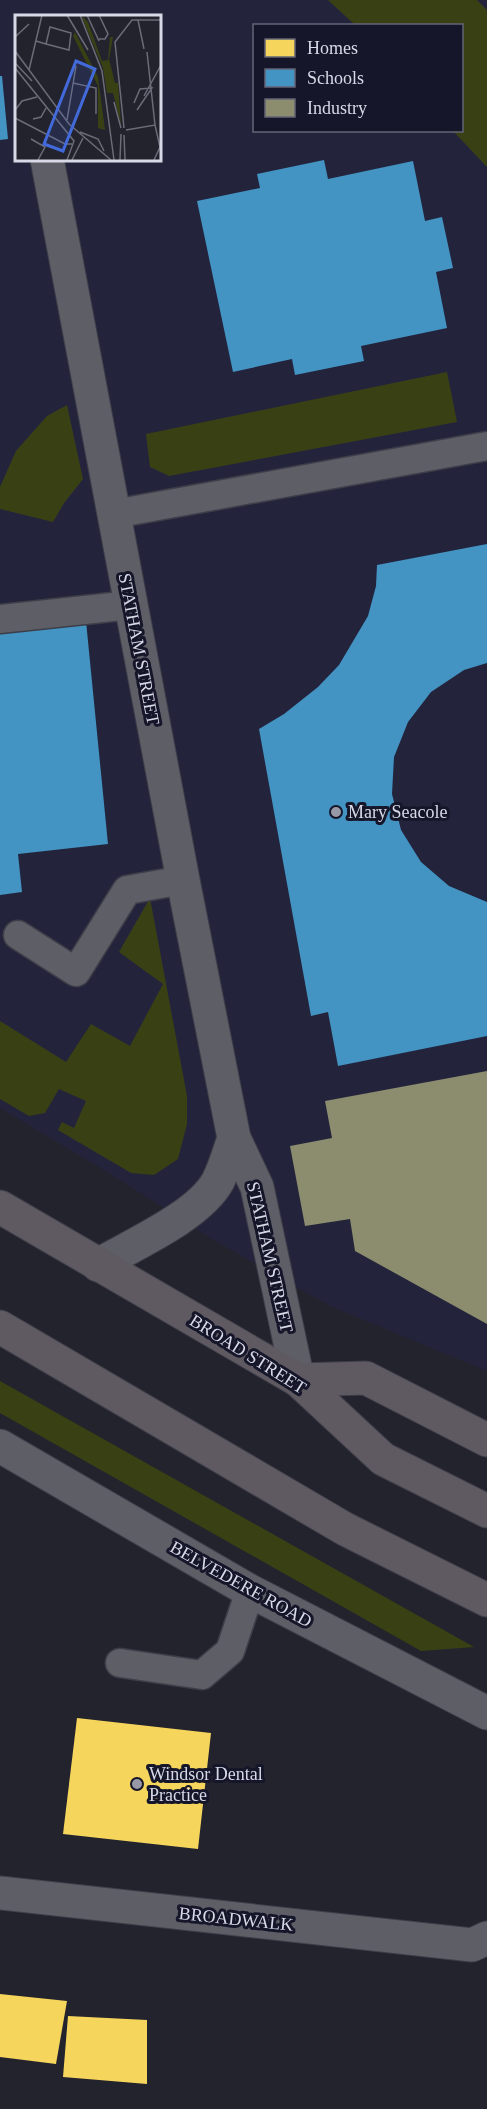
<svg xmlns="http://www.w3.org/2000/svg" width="487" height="2109" font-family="Georgia,serif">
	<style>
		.built { fill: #23243c; fill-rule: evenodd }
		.green { fill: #394114 }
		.homes { fill: #f6d55c }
		.schools { fill: #4393c3 }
		.industry { fill: #8c8c6e }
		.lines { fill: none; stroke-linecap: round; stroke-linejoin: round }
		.service-casing { stroke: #3d3e48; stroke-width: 31 }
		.pedestrian-casing { stroke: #3d3e48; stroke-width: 35 }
		.minor-casing { stroke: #3d3e48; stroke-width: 35 }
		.trunk-casing { stroke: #3d3e48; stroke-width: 35 }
		.service { stroke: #5d5e66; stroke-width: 28 }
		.pedestrian { stroke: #5d5e66; stroke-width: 33 }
		.minor { stroke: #5d5e66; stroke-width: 33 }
		.trunk { stroke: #5f5962; stroke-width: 33 }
		.poi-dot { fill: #9899a6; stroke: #151629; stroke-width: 2 }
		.labels { text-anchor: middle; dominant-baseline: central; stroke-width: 6; stroke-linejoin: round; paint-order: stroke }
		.street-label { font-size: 18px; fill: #d7d9e7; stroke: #151629 }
		.poi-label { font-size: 18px; fill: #d7d9e7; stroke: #151629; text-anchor: start }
		.inset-road { fill: none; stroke: #6b6c78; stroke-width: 1.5 }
		.view { fill: #426adb; fill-opacity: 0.15; stroke: #426adb; stroke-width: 3 }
		.inset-edge { fill: none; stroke: #d7d9e7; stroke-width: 3 }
	</style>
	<rect width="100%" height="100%" fill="#23232e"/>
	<!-- built -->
	<path class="built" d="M0,0H487V1371L328,1305L212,1239L109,1173L0,1108ZM16,16H159V159H16ZM255,26H462V130H255Z"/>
	<!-- green -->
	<g class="green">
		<path d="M328,0H477L487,10V167L453,131L462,130V26L355,25Z"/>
		<path d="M447,372L457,422L169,476L150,467L146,434Z"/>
		<path d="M67,405L83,479L64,503L53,522L0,509V487L16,451L47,416Z"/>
		<path d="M150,898L187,1096V1124L178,1159L154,1175L131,1173L58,1130L62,1122L74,1128L86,1101L59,1089L45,1113L29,1116L0,1099V1021L66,1062L91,1024L130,1046L163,984L119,952Z"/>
		<path d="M0,1381L474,1647L421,1651L0,1413Z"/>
	</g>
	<!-- homes -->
	<g class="homes">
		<path d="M77,1718L211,1733L198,1849L63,1834Z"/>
		<path d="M0,1994L67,2001L56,2064L0,2057Z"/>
		<path d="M68,2016L147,2020V2084L63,2077Z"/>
	</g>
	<!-- schools -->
	<g class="schools">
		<path d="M0,76H2L8,139L0,140Z"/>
		<path d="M324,160L328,179L413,161L425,221L442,217L453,268L436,272L447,328L361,346L364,361L295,375L292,359L233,372L197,201L260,188L257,174Z"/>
		<path d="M487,544V663L464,670L431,692L408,722L394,757L392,794L401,830L421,862L449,886L487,902V1036L338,1066L328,1012L311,1016L259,729L284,714L318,687L339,665L368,616L376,586L377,565Z"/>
		<path d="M86,621L108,844L18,854L22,892L0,895V631Z"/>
	</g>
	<!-- industry -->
	<path class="industry" d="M487,1071V1324L355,1251L350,1219L305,1226L290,1146L332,1138L325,1101Z"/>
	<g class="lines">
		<!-- service casing -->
		<g class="service-casing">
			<g id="service">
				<path d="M114,514L487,446"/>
				<path d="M0,619L131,605"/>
				<path d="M18,935L76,972L127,890L183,880"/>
				<path d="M120,1663L202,1675L230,1651L250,1591"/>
			</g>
		</g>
		<!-- pedestrian casing -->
		<g class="pedestrian-casing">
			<path id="pedestrian" d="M0,1893L472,1945L487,1938"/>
		</g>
		<!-- minor casing -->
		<g class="minor-casing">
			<g id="minor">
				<path d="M47,159L183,880L234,1138L257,1187L298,1380"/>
				<path d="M98,1265C132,1245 199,1216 218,1181C225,1167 229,1152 234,1138"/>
				<path d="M0,1446L250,1591L487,1713"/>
			</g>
		</g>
		<!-- trunk casing -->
		<g class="trunk-casing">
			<g id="trunk">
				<path d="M0,1207L298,1380L383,1459L487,1511"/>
				<path d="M0,1327L345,1529L487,1600"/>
				<path d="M298,1380L366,1378L487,1440"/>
			</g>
		</g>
		<!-- service -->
		<use href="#service" class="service"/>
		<!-- pedestrian -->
		<use href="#pedestrian" class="pedestrian"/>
		<!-- minor -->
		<use href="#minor" class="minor"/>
		<!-- trunk -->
		<use href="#trunk" class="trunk"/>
	</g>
	<!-- markers -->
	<g class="poi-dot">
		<circle cx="336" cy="812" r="6"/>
		<circle cx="137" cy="1784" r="6"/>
	</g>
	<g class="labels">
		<!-- street labels -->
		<g class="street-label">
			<text transform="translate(139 649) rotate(79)">STATHAM STREET</text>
			<text transform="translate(270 1257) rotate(77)">STATHAM STREET</text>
			<text transform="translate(248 1354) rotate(32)">BROAD STREET</text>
			<text transform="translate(241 1584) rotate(29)">BELVEDERE ROAD</text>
			<text transform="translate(236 1919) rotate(6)">BROADWALK</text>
		</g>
		<!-- poi labels -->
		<g class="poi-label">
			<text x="348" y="812">Mary Seacole</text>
			<text x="149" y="1774">Windsor Dental<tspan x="149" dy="21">Practice</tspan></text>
		</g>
	</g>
	<!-- overview -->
	<g transform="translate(15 15)">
		<rect width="146" height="146" fill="#23232e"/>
		<path d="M66,0L73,7L87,46L93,45L95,22H98L94,44L100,68H103L106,110L98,78H92L88,53ZM60,17L83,62L90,115L83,113V71L58,21Z" fill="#394114"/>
		<path class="inset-road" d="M52,0L73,35M65,0L87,56L99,145M72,0L84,26M123,5L129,34M0,22L14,9M84,24H90L93,19L84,0M21,26L31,29L35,12L56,18L54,35L31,29M0,36L54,109L96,145M132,37L140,110M0,48L17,66M0,53L59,126L52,145M14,55L27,0M58,68L81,73V99M129,81L146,50M99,87L106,113M119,88L125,74L137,73L122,95M1,94L7,86L22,82M0,103L50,129H57M18,104L26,102L31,93M52,105L61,51M109,113L100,27L117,5H146M111,115L140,110L145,132L139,145M65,117L83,124L89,136M109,120L110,145M16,124L30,132L23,145M57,145L68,123M105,145L106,119"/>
		<path class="view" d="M61,46L80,54L48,136L29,129Z"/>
		<rect width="146" height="146" class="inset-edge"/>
	</g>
	<!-- legend -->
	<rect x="253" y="24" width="210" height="108" fill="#151629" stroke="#636475" stroke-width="1.5"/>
	<rect x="265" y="39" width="30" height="18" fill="#f6d55c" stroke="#636475" stroke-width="1.5"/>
	<text x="307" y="54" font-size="18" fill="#d7d9e7">Homes</text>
	<rect x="265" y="69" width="30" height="18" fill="#4393c3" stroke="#636475" stroke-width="1.5"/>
	<text x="307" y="84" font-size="18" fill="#d7d9e7">Schools</text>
	<rect x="265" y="99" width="30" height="18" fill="#8c8c6e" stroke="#636475" stroke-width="1.5"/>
	<text x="307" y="114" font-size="18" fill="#d7d9e7">Industry</text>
</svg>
